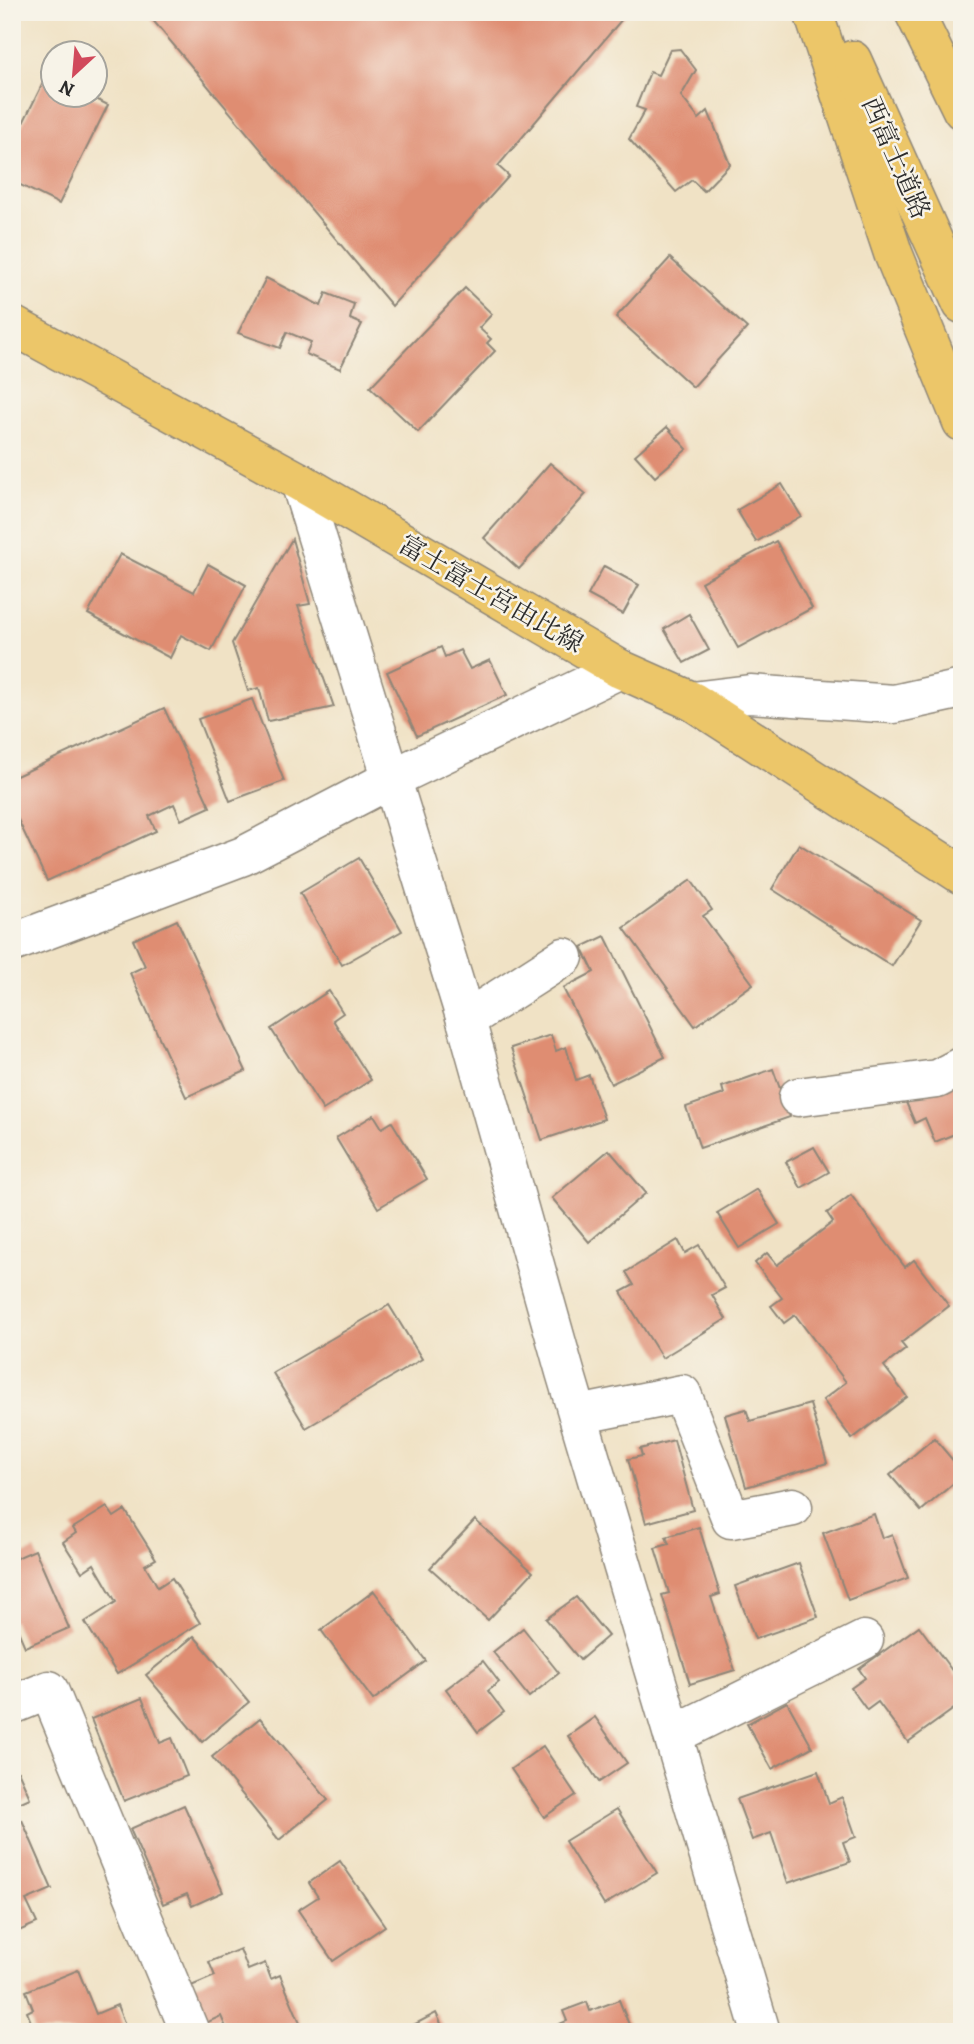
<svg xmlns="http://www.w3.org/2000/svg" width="974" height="2044" font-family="Alegreya,'Noto Serif JP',serif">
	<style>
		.building { fill: #df8d72 }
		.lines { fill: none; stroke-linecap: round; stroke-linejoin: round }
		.minor-casing { stroke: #8e8678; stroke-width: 41 }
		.major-casing { stroke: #8e8678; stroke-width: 41 }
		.highway-casing { stroke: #8e8678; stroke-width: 41 }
		.minor { stroke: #fff; stroke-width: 38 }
		.major { stroke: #ecc669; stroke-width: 38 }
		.highway { stroke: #ecc669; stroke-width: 38 }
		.labels { text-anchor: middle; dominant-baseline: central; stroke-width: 5; stroke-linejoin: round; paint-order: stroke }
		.street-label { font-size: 26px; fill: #2b2b2b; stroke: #f7f3e8 }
	</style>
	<rect width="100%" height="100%" fill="#f7f3e8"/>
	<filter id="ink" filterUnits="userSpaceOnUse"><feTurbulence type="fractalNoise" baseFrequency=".0143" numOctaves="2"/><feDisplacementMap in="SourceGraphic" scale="14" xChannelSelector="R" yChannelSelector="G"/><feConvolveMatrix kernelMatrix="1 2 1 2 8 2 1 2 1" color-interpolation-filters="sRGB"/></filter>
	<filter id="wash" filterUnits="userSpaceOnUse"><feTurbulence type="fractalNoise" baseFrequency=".00686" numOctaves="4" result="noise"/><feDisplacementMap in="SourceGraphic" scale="28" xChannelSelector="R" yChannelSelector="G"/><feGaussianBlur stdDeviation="1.57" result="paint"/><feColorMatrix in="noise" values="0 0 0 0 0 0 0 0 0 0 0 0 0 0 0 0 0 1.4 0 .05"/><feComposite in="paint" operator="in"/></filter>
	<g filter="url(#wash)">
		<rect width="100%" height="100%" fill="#f0e2c5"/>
		<g id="blocks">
			<!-- building -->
			<g class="building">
				<path d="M146,12H628L498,166L509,176L392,306Z"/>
				<path d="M680,49L696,70L681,96L699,119L708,111L730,164L704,191L692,180L676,192L629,139L645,110L636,107L650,72L658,75L670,50Z"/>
				<path d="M47,75L52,78V94H86L108,105L59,204L12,181V145Z"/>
				<path d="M670,258L747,328L693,387L616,317Z"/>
				<path d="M266,278L321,306L326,293L354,304L350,319L362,324L340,369L306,354L311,342L287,332L280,348L238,333Z"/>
				<path d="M465,288L492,314L479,328L491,339L487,343L495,351L418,432L370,387Z"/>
				<path d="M667,427L687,449L655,477L635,455Z"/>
				<path d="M550,463L586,494L519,569L484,538Z"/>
				<path d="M782,484L801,516L756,542L737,510Z"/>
				<path d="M292,539L310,604L298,606L334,707L268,721L259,688L248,691L232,643Z"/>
				<path d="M776,541L812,608L738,648L701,582Z"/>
				<path d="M120,554L194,592L208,564L246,585L211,651L181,635L170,658L88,614Z"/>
				<path d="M604,566L639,585L623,614L588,595Z"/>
				<path d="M689,614L709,650L684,663L664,629Z"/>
				<path d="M441,647L445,657L460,650L470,669L490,660L507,695L417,736L387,672Z"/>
				<path d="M252,699L284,781L230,801L198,719Z"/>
				<path d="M164,708L210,807L181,820L174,804L149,816L156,831L47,881L12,807V778Z"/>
				<path d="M799,844L921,920L892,966L772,889Z"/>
				<path d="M359,858L402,931L342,965L300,893Z"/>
				<path d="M691,880L712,910L703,916L753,984L695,1026L624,928Z"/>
				<path d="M177,920L246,1071L186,1097L130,973L145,966L133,940Z"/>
				<path d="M605,936L665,1057L611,1084L563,988L594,972L582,947Z"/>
				<path d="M329,991L343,1013L333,1020L371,1080L323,1110L271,1029Z"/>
				<path d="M551,1035L556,1051L566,1047L576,1080L589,1075L604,1119L542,1140L511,1048Z"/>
				<path d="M773,1069L790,1117L700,1148L686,1107L724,1094L722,1087Z"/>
				<path d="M962,1082V1131L935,1142L925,1118L915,1123L905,1100Z"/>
				<path d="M374,1115L382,1128L392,1122L427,1179L378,1208L336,1138Z"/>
				<path d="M814,1147L829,1172L801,1188L786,1162Z"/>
				<path d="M609,1150L646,1193L589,1242L552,1198Z"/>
				<path d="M757,1189L779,1224L739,1248L717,1213Z"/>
				<path d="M851,1195L905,1267L914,1260L949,1306L901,1343L906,1349L884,1366L907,1397L852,1439L823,1400L846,1382L795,1315L784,1323L771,1306L782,1298L755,1263L767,1253L777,1265L833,1222L827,1213Z"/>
				<path d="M678,1240L685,1253L699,1245L725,1288L712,1295L726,1319L662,1358L621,1292L634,1285L626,1272Z"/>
				<path d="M389,1305L422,1359L306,1428L273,1373Z"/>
				<path d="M810,1404L827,1463L746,1487L725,1415L746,1409L750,1421Z"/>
				<path d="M934,1438L962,1471V1476L921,1511L890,1475Z"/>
				<path d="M674,1440L693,1510L646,1523L628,1459L642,1456L640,1449Z"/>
				<path d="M107,1507L114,1517L125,1510L156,1559L145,1565L158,1587L172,1578L200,1623L117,1674L85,1622L116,1602L94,1564L82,1572L63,1542L76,1533L73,1528Z"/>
				<path d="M874,1514L882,1538L892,1534L908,1578L848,1600L823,1533Z"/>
				<path d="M475,1520L533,1572L488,1620L430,1568Z"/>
				<path d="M699,1527L720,1594L711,1597L735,1670L690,1684L662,1595L669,1593L655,1548L669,1544L666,1537Z"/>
				<path d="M35,1550L69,1628L25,1647L14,1621L12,1622V1560Z"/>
				<path d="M799,1563L818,1617L755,1639L735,1586Z"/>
				<path d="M374,1591L426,1661L373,1700L321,1630Z"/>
				<path d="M576,1597L608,1636L580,1660L546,1619Z"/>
				<path d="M919,1626L956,1676L962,1672V1703L908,1742L878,1702L867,1710L851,1688L865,1678L859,1669Z"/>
				<path d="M523,1628L559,1673L529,1697L493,1652Z"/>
				<path d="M194,1636L249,1702L202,1742L146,1675Z"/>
				<path d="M483,1661L499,1682L488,1691L504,1712L478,1732L446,1689Z"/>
				<path d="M142,1698L160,1743L172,1738L187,1776L124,1801L91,1719Z"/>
				<path d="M787,1702L812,1747L772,1769L747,1724Z"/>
				<path d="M595,1717L627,1763L599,1782L568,1736Z"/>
				<path d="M260,1718L328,1800L279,1840L212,1757Z"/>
				<path d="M543,1746L576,1795L544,1817L511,1769Z"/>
				<path d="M18,1771L30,1798L12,1806V1773Z"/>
				<path d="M818,1771L829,1803L842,1797L856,1837L843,1842L850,1862L788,1883L771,1833L752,1840L737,1799Z"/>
				<path d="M184,1805L223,1892L192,1906L187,1894L163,1904L130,1829Z"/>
				<path d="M617,1809L657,1873L604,1905L565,1841Z"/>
				<path d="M22,1820L52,1889L26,1900L37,1923L12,1934V1824Z"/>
				<path d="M340,1861L385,1926L333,1961L298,1910L318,1897L309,1883Z"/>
				<path d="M240,1949L248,1970L265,1963L271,1979L280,1975L304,2032H228L221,2016L206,2023L191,1986L215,1976L209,1962Z"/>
				<path d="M78,1970L96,2014L117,2005L128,2032H35L27,2012L33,2009L26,1991Z"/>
				<path d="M619,2000L632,2032H540L567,2021L563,2011L587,2002L590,2011Z"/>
				<path d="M436,2013L445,2032H400Z"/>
			</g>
		</g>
	</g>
	<g filter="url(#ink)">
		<use href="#blocks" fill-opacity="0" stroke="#8e8678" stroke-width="2"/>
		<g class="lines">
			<!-- minor casing -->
			<g class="minor-casing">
				<g id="minor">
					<path d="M300,482L466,1020L565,1372L761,2032"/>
					<path d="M692,701L750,694L894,704L962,689"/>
					<path d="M12,943L243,856L391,779L620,669"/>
					<path d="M466,1020L564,957"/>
					<path d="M798,1097L937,1079L962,1066"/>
					<path d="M578,1415L682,1394L731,1519L793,1507"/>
					<path d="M12,1705L49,1690L190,2032"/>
					<path d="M673,1735L864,1640"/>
				</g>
			</g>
			<!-- major casing -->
			<g class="major-casing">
				<path id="major" d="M12,325L300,482L620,669L692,701L962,875"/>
			</g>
			<!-- highway casing -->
			<g class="highway-casing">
				<g id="highway">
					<path d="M813,12L893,253L962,422"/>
					<path d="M914,12L962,110"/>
					<path d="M852,60L962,304"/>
					<path d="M958,872H962"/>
				</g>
			</g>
			<!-- minor -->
			<use href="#minor" class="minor"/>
			<!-- major -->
			<use href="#major" class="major"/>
			<!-- highway -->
			<use href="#highway" class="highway"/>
		</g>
	</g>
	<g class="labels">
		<!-- street labels -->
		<g class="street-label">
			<text transform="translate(896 158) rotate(66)">西富士道路</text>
			<text transform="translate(491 594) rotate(30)">富士富士宮由比線</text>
		</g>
	</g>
	<!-- margin -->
	<rect width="974" height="2044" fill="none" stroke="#f7f3e8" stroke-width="42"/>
	<!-- north arrow -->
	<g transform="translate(74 74) rotate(206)"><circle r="33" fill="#f7f3e8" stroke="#a5a39c" stroke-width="2"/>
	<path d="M0-5L12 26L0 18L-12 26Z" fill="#d1495b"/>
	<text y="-10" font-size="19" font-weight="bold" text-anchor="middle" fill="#2b2b2b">N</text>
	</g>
</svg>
